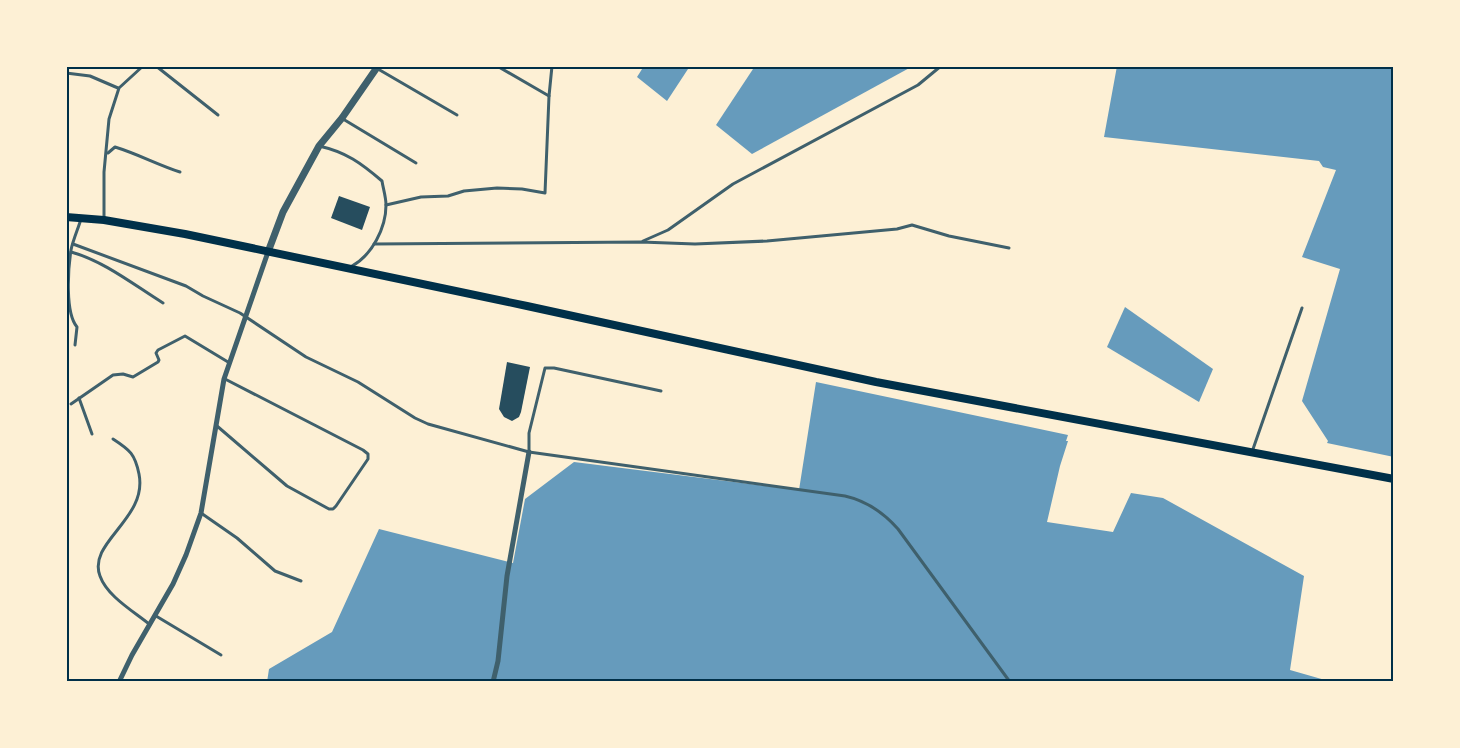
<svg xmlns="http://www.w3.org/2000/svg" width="1460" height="748" font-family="'Public Sans',sans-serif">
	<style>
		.water { fill: #669bbc }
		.building { fill: #264d5e }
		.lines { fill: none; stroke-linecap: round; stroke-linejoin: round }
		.service { stroke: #3f606c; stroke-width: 3 }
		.minor { stroke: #3f606c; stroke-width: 5 }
		.tertiary { stroke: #3f606c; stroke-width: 7 }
		.primary { stroke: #003049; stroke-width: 8 }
		.neatline { fill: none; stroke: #003049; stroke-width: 2 }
	</style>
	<rect width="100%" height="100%" fill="#fdf0d5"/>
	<!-- water -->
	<g class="water">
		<path d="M644,66H690L667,101L637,77Z"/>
		<path d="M755,66H913L752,154L716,125Z"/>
		<path d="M1117,66H1394V457L1327,443L1328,441L1302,401L1340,269L1302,257L1336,170L1323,167L1319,161L1104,137Z"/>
		<path d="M1125,307L1213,369L1199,402L1107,347Z"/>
		<path d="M816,382L1068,435L1066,441H1068L1060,466L1047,522L1113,532L1131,493L1163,498L1304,576L1290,670L1332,682H267L269,669L332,632L379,529L513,563L525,499L574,462L799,490Z"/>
	</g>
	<!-- building -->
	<g class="building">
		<path d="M339,196L370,207L362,230L331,218Z"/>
		<path d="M507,362L530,367L521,412L519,417L512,421L504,417L499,409Z"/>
	</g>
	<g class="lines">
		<!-- service -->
		<g class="service">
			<path d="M156,66L218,115"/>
			<path d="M497,66L549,96"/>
			<path d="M378,69L457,115"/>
			<path d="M66,73L90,76L118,88"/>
			<path d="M343,119L416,163"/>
			<path d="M319,146C346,152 361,163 382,181C383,188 386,197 386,205C386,228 372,255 352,266"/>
			<path d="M108,153L115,147C138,154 158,165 180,172"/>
			<path d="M386,205L421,197L448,196L464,191L497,188L522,189L545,193L549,96L552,66"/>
			<path d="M104,219V172L109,119L119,88L143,66"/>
			<path d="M643,241L668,230L733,184L918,85L941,66"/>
			<path d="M73,244L186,286L203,296L240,313L306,357L358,382L415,418L428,424L529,452L845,496C867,501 883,512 898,529L1010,682"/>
			<path d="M374,244L641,242L695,244L767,241L897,229L912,225L949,236L1009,248"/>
			<path d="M71,252C104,261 134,285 163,303"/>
			<path d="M75,345L77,327C65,313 68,269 71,250C73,240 78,229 81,219"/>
			<path d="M79,398L92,434"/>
			<path d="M71,404L113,375L123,374L133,377L158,362L159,360L156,353L158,350L185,336L228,362"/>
			<path d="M217,426L287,486L329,509H333L336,506L368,459V454L363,450L225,379"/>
			<path d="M113,439C130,450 135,454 139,474C148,519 87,542 100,576C107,596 133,611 149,624"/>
			<path d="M529,452V433L545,368H554L661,391"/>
			<path d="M1252,452L1302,308"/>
			<path d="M201,513L237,538L275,571L301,581"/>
			<path d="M156,616L221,655"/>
		</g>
		<!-- minor -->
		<g class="minor">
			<path d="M119,682L132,655L173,584L186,555L201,513L224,379L268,252"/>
			<path d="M493,682L498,661L507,576L529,452"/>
		</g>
		<!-- tertiary -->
		<path class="tertiary" d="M268,252L283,212L319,146L342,118L378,66"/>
		<!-- primary -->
		<path class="primary" d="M66,217L104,220L185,234L527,306L876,382L1394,479"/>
	</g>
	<!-- border -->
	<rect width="1460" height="748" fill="none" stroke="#fdf0d5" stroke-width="135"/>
	<rect x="68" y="68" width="1324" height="612" class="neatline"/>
</svg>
